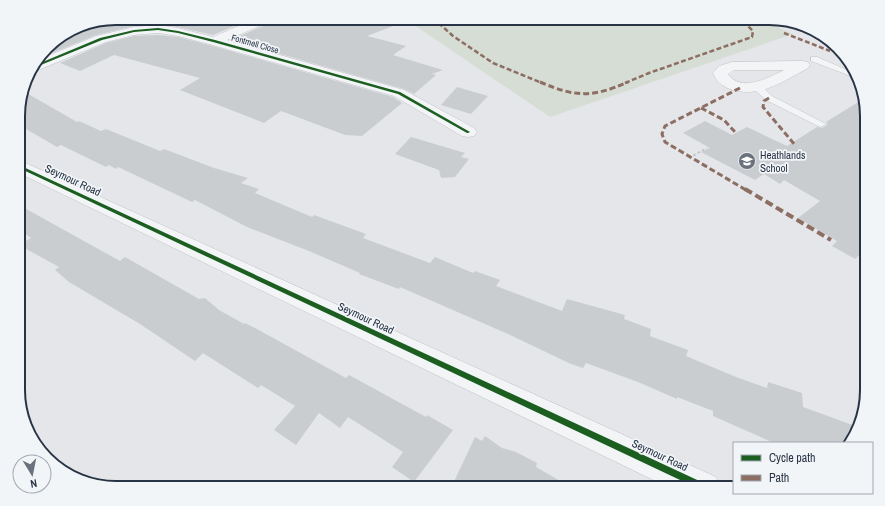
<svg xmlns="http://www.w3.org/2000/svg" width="885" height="506" font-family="'Archivo Narrow',sans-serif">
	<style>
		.green { fill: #d5ddd4 }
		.building { fill: #cacdd0 }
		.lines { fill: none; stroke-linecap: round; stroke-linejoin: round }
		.lane-casing { stroke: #c2c4c7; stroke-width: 1 }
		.street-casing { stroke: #c2c4c7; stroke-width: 1 }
		.path { stroke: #c2c5c9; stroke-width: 2; stroke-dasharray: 2.5 2.5; stroke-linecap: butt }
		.lane { fill: #f3f4f6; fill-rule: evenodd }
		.street { fill: #f3f4f6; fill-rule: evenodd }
		.quiet-far2 { stroke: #8d6e63; stroke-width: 2.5; stroke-dasharray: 5 2.5; stroke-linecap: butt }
		.quiet-far1 { stroke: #8d6e63; stroke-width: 3; stroke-dasharray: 6 3; stroke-linecap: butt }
		.quiet { stroke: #8d6e63; stroke-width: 4; stroke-dasharray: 8 4; stroke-linecap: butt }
		.cycleway-casing { stroke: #f2f5f8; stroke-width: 3 }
		.cycleway { fill: #1b5e20; fill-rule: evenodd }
		.labels { text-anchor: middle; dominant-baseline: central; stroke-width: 3.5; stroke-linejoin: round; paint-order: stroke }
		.far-street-label { font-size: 9px; fill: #283445; stroke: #f2f5f8 }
		.poi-label { font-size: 11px; fill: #283445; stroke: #f2f5f8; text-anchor: start }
		.street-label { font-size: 11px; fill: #283445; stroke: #f2f5f8 }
		.rim { fill: none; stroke: #283445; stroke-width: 2 }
	</style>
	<rect width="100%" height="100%" fill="#e4e6e9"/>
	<!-- green -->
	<path class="green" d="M404,18H757L793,34L550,117Z"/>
	<!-- building -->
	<g class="building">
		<path d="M116,18H253L213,35L178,27L158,24L134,26L96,35L45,56L42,55L51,43L68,32L74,34L104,20Z"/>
		<path d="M274,18H409V20L367,36L406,46L393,55L443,70L432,74L436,75L414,94L404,89L231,40L272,22Z"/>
		<path d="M158,35L178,37L209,45L393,97L402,103L362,136L345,135L281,111L264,123L180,90L200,78L114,55L80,71L60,63L106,43L134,36Z"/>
		<path d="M457,87L488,96L471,114L441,105Z"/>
		<path d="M23,91L77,122L79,121L101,131L106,129L160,151L164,149L214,168L248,178L241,183L259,189L255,193L312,217L314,215L366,234L363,238L430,263L435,257L473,273L475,271L500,280L496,286L562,311L567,299L625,315L624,319L651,329L650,336L688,350L686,356L736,377L767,388L768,382L802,393L803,407L858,427L854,439L850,443H774L713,416V411L677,397V399L638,382L586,363L583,368L571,364L508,334L400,287L399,289L359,274L360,273L309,251L247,227L195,200L192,202L118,167L116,169L109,165L106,167L61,145L57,147L19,125V104Z"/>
		<path d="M863,99L867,110V248L855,259L832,246L837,241L798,218L820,201L784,180L780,184L764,174L755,180L701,152L710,148L683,133L705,121L732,135L747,127L787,146L817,127L822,128L827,125V123L826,122Z"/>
		<path d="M411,137L465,153L461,157L469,159L455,177L441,178L439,170L395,154Z"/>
		<path d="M19,205L120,261L125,257L199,299L205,298L219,310L244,324L245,323L255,328L346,378L349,375L426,417L427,415L453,430L414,482L392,467L403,452L348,417L340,428L319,413L296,445L274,430L295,406L261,385L258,388L203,353L195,361L140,324L69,282L55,270L59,267L19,245L31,238L19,229Z"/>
		<path d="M485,436L502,448L516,452L537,463L536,467L572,488H451L475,437L482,441Z"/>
	</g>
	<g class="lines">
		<!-- lane casing -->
		<g class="lane-casing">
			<g id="lane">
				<path d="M811,57H817L854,73L856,78L811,61Z"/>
				<path d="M754,85H760L772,96L826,124L821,127L818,126L766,100L754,89L753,87Z"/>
			</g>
		</g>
		<!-- street casing -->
		<g class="street-casing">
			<g id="street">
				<path d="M257,18H273L271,21L227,40L404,90L474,128L477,132L474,136L468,137L462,136L394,96L209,44L178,36L158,33L134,35L106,42L36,71L29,72L38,60L96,36L134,27L158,25L178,28L213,37Z"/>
				<path d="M803,61L808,62L810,65L808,68C784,81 759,99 730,89C722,86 716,81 713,73L719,66L732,62ZM734,70H784C768,78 741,93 728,74Z"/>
				<path d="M19,160L716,477L721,488H670L19,173Z"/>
			</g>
		</g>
		<!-- path -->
		<path class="path" d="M689,158L707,148"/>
		<!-- lane -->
		<use href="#lane" class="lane"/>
		<!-- street -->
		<use href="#street" class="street"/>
		<!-- quiet-far2 -->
		<g class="quiet-far2">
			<path d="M433,18L453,36L493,63L542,83"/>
			<path d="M784,33L830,51"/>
			<path d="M625,83L649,73L752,37L753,31L740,18"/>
		</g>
		<!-- quiet-far1 -->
		<g class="quiet-far1">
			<path d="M540,82C575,97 592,98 628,82"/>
			<path d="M740,88L665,126L662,134L665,142L746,190"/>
			<path d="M769,98L764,101L763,107L795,145"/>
			<path d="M701,108L724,120L735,132"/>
		</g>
		<!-- quiet -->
		<path class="quiet" d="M745,189L831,240"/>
		<!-- cycleway casing -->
		<g class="cycleway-casing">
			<g id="cycleway">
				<path d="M158,28L178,31L215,40L400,92L470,132L468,133H467L398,94L213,42L178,33L158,30L134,32L102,40L31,69L33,66L100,38L134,30Z"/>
				<path d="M19,165L708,485L709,488H697L19,168Z"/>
			</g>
		</g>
		<!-- cycleway -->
		<use href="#cycleway" class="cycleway"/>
	</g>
	<!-- icons -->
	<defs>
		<g id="school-disc" transform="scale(0.9)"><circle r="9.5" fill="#6a727e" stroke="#f2f5f8"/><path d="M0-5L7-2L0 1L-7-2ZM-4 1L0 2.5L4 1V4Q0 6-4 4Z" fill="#fff"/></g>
	</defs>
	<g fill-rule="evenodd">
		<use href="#school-disc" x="747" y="161"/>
	</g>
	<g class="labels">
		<!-- far-street labels -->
		<g class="far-street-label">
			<text transform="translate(255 44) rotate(16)">Fontmell Close</text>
		</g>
		<!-- poi labels -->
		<g class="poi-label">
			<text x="760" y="155">Heathlands<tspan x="760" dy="13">School</tspan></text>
		</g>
		<!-- street labels -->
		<g class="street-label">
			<text transform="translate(73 180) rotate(25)">Seymour Road</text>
			<text transform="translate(366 318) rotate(25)">Seymour Road</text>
			<text transform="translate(660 455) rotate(25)">Seymour Road</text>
		</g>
	</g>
	<!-- crop -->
	<path d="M0 0H885V506H0ZM116 25H769A91 91 0 0 1 860 116V390A91 91 0 0 1 769 481H116A91 91 0 0 1 25 390V116A91 91 0 0 1 116 25Z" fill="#f2f5f8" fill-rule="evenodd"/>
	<path class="rim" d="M116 25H769A91 91 0 0 1 860 116V390A91 91 0 0 1 769 481H116A91 91 0 0 1 25 390V116A91 91 0 0 1 116 25Z"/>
	<!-- legend -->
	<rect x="733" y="442" width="140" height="52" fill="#f2f5f8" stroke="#a1a8b0"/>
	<rect x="741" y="455" width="20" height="6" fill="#1b5e20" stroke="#a1a8b0"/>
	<text x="769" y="462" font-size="12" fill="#283445">Cycle path</text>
	<rect x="741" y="475" width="20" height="6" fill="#8d6e63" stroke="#a1a8b0"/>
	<text x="769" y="482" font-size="12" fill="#283445">Path</text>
	<!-- north arrow -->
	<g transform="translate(32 474) rotate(170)"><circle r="19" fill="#f2f5f8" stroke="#a1a8b0"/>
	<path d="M0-3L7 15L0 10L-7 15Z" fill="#6a727e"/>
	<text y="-6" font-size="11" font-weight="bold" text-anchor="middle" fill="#283445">N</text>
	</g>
</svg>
